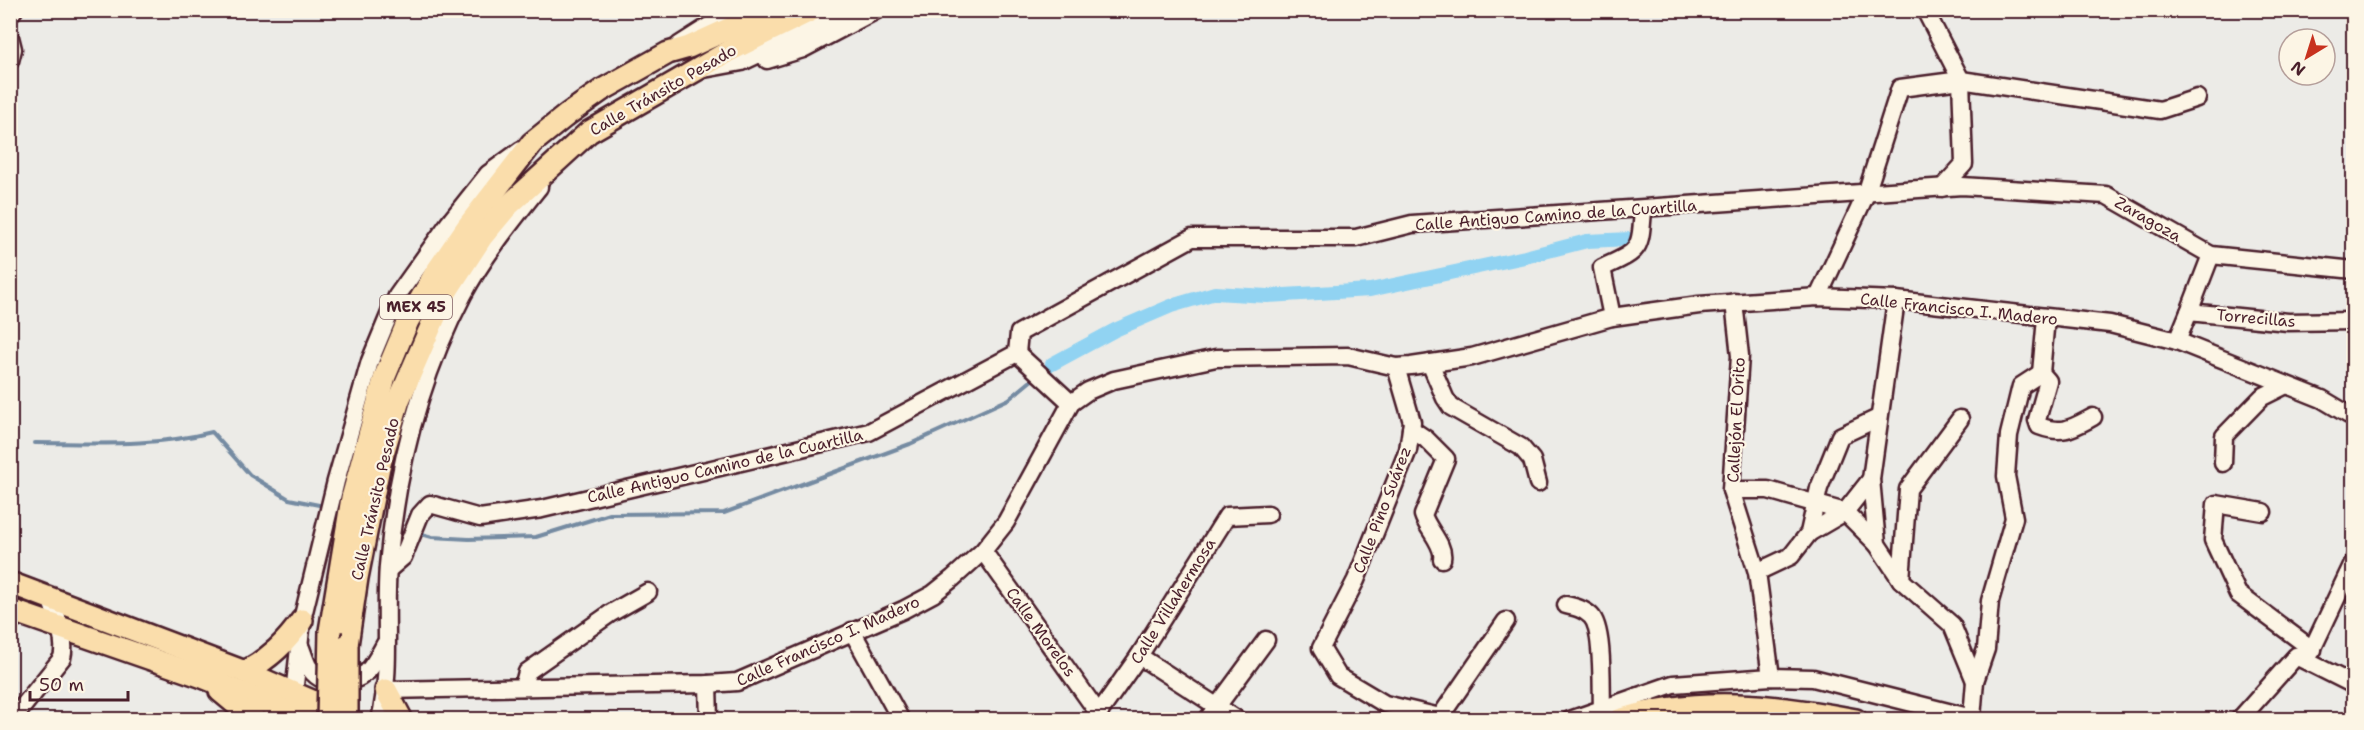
<svg xmlns="http://www.w3.org/2000/svg" width="2364" height="730" font-family="'Shantell Sans',sans-serif">
	<style>
		.lines { fill: none; stroke-linecap: round; stroke-linejoin: round }
		.stream { stroke: #758ba2; stroke-width: 4 }
		.canal { stroke: #91d3f2; stroke-width: 14 }
		.minor-casing { stroke: #4a1f2b; stroke-width: 21 }
		.major-casing { stroke: #4a1f2b; stroke-width: 26 }
		.minor { stroke: #fcf5e5; stroke-width: 16 }
		.major { stroke: #faddab; stroke-width: 21 }
		.major-bridge-casing { stroke: #4a1f2b; stroke-width: 26; stroke-linecap: butt }
		.major-bridge { stroke: #faddab; stroke-width: 21 }
		.labels { text-anchor: middle; dominant-baseline: central; stroke-width: 4.5; stroke-linejoin: round; paint-order: stroke }
		.shield { fill: #fcf5e5; stroke: #7f5f63; stroke-width: 1.5 }
		.shield-label { font-size: 15px; font-weight: bold; fill: #4a1f2b }
		.street-label { font-size: 16px; fill: #4a1f2b; stroke: #fcf5e5 }
	</style>
	<rect width="100%" height="100%" fill="#ecebe7"/>
	<filter id="ink" filterUnits="userSpaceOnUse"><feTurbulence type="fractalNoise" baseFrequency=".0167" numOctaves="2"/><feDisplacementMap in="SourceGraphic" scale="12" xChannelSelector="R" yChannelSelector="G"/><feConvolveMatrix kernelMatrix="1 2 1 2 8 2 1 2 1" color-interpolation-filters="sRGB"/></filter>
	<g filter="url(#ink)">
		<g class="lines">
			<!-- stream -->
			<g class="stream">
				<path d="M35,443C94,443 154,447 212,432L250,475L289,499L324,506"/>
				<path d="M418,533L432,537L469,539L536,537L610,514L724,513L910,444L1009,399L1032,380"/>
			</g>
			<!-- canal -->
			<path class="canal" d="M1052,364L1115,330L1171,306L1215,293L1267,296L1370,290L1525,257L1587,241L1631,239"/>
			<!-- minor casing -->
			<g class="minor-casing">
				<g id="minor">
					<path d="M1925,10L1961,80L1964,164L1942,188"/>
					<path d="M10,14L14,10"/>
					<path d="M10,37L13,49L10,61"/>
					<path d="M679,45L734,10"/>
					<path d="M767,60L803,49L877,10"/>
					<path d="M704,69L742,62L852,10"/>
					<path d="M1818,297L1866,194L1900,88L1961,80L2160,110L2197,98"/>
					<path d="M1896,300L1871,479L1877,544L1901,580L1952,625L1975,681"/>
					<path d="M1734,302L1740,356L1731,490L1757,572L1771,677"/>
					<path d="M2189,312L2211,255"/>
					<path d="M1612,317L1602,268C1640,250 1640,252 1643,210"/>
					<path d="M2177,341L2189,312L2288,322L2354,321"/>
					<path d="M1017,353L1071,403"/>
					<path d="M1430,363L1445,398L1451,407L1521,447L1532,460L1538,483"/>
					<path d="M1396,367L1412,422L1408,450L1356,580L1321,648L1338,676L1385,704L1440,717"/>
					<path d="M2041,373L2046,318"/>
					<path d="M1411,429L1426,439L1446,459L1423,515C1427,529 1445,545 1442,559"/>
					<path d="M2223,463L2224,436L2262,397L2286,385"/>
					<path d="M1731,490H1768L1845,512L1877,544"/>
					<path d="M2263,512L2216,504L2213,540L2238,594L2313,650"/>
					<path d="M1809,533L1845,512L1871,479"/>
					<path d="M983,551L1099,714"/>
					<path d="M388,570L403,557L420,515L430,504L480,518L542,509L869,432L1017,353L1019,333L1192,238H1356L1412,224L1962,186L2106,195L2211,255L2354,270"/>
					<path d="M1757,572L1791,556L1809,533L1819,488L1840,436L1878,418"/>
					<path d="M1901,580L1908,489L1960,419"/>
					<path d="M1566,605C1575,607 1584,609 1591,616C1604,629 1601,689 1602,709"/>
					<path d="M852,631L901,720"/>
					<path d="M301,648C303,653 305,660 308,666C320,687 350,687 367,672C375,664 380,653 385,644"/>
					<path d="M1139,656L1238,720"/>
					<path d="M2308,658L2354,561"/>
					<path d="M708,684L709,720"/>
					<path d="M523,687L527,672L611,613L648,592"/>
					<path d="M386,690L708,684L737,682L903,610L933,594L953,578L983,551L1006,522L1071,403L1088,391L1114,380L1216,358L1348,356L1396,367L1411,366L1472,357L1612,317L1699,305L1818,297L1896,300L2110,324L2177,341L2322,399L2354,418"/>
					<path d="M296,705L294,694L302,620L336,481L370,361L397,296L449,223L488,174L521,150"/>
					<path d="M12,720L62,658C67,639 56,616 50,598"/>
					<path d="M380,720C392,669 384,617 388,566C396,472 419,379 463,295C483,257 512,221 539,187"/>
					<path d="M1094,720L1139,656L1227,516L1268,514"/>
					<path d="M1207,720L1266,640"/>
					<path d="M1443,720L1440,717L1506,621"/>
					<path d="M1570,720L1673,684L1771,677L1813,678L1972,718"/>
					<path d="M1959,720L1972,718L1975,681L1986,649L1990,601L2014,518L2006,476L2009,435L2021,386L2041,373L2048,381L2037,420L2039,426C2063,435 2072,428 2093,417"/>
					<path d="M2239,720L2296,656L2354,685"/>
				</g>
			</g>
			<!-- major casing -->
			<g class="major-casing">
				<g id="major">
					<path d="M10,583L245,672L344,715"/>
					<path d="M10,610L200,676L309,720"/>
					<path d="M330,631L352,498L385,376L408,321L436,272L467,227L532,143L568,114L602,90L668,53L689,47L770,10"/>
					<path d="M347,645L357,578L379,467L399,400L445,294L482,237L508,206L589,132L731,50L812,10"/>
					<path d="M245,672C270,658 286,643 302,620"/>
					<path d="M386,690L402,720"/>
					<path d="M220,691L255,720"/>
					<path d="M1619,720C1697,695 1778,705 1856,720"/>
				</g>
			</g>
			<!-- minor -->
			<use href="#minor" class="minor"/>
			<!-- major -->
			<use href="#major" class="major"/>
			<!-- major-bridge casing -->
			<g class="major-bridge-casing">
				<g id="major-bridge">
					<path d="M328,720L330,631"/>
					<path d="M347,720V645"/>
				</g>
			</g>
			<!-- major-bridge -->
			<use href="#major-bridge" class="major-bridge"/>
		</g>
	</g>
	<g class="labels">
		<!-- shield labels -->
		<rect class="shield" x="380" y="295" width="72" height="24" rx="4.5"/>
		<g class="shield-label">
			<text x="416" y="307">MEX 45</text>
		</g>
		<!-- street labels -->
		<g class="street-label">
			<text transform="translate(663 90) rotate(-30)">Calle Tránsito Pesado</text>
			<text transform="translate(1556 215) rotate(-4)">Calle Antiguo Camino de la Cuartilla</text>
			<text transform="translate(2148 219) rotate(30)">Zaragoza</text>
			<text transform="translate(1959 309) rotate(6)">Calle Francisco I. Madero</text>
			<text transform="translate(2256 318) rotate(5)">Torrecillas</text>
			<text transform="translate(1736 420) rotate(-87)">Callejón El Orito</text>
			<text transform="translate(725 466) rotate(-13)">Calle Antiguo Camino de la Cuartilla</text>
			<text transform="translate(375 499) rotate(-77)">Calle Tránsito Pesado</text>
			<text transform="translate(1382 510) rotate(-69)">Calle Pino Suárez</text>
			<text transform="translate(1173 601) rotate(-58)">Calle Villahermosa</text>
			<text transform="translate(1041 632) rotate(54)">Calle Morelos</text>
			<text transform="translate(828 641) rotate(-24)">Calle Francisco I. Madero</text>
		</g>
	</g>
	<!-- margin -->
	<rect width="2364" height="730" fill="none" stroke="#fcf5e5" stroke-width="36"/>
	<rect x="18" y="18" width="2328" height="694" fill="none" stroke="#4a1f2b" stroke-width="2" filter="url(#ink)"/>
	<!-- north arrow -->
	<g transform="translate(2307 57) rotate(218)"><circle r="28" fill="#fcf5e5" stroke="#b59f9b" stroke-width="1.5"/>
	<path d="M0-4.5L10 22L0 15L-10 22Z" fill="#c8321e"/>
	<text y="-9" font-size="16" font-weight="bold" text-anchor="middle" fill="#4a1f2b">N</text>
	</g>
	<!-- scale -->
	<path d="M30 691v9h98v-9" fill="none" stroke="#4a1f2b" stroke-width="3"/>
	<text x="39" y="691" font-size="18" fill="#4a1f2b" stroke="#fcf5e5" stroke-width="4.5" paint-order="stroke">50 m</text>
</svg>
